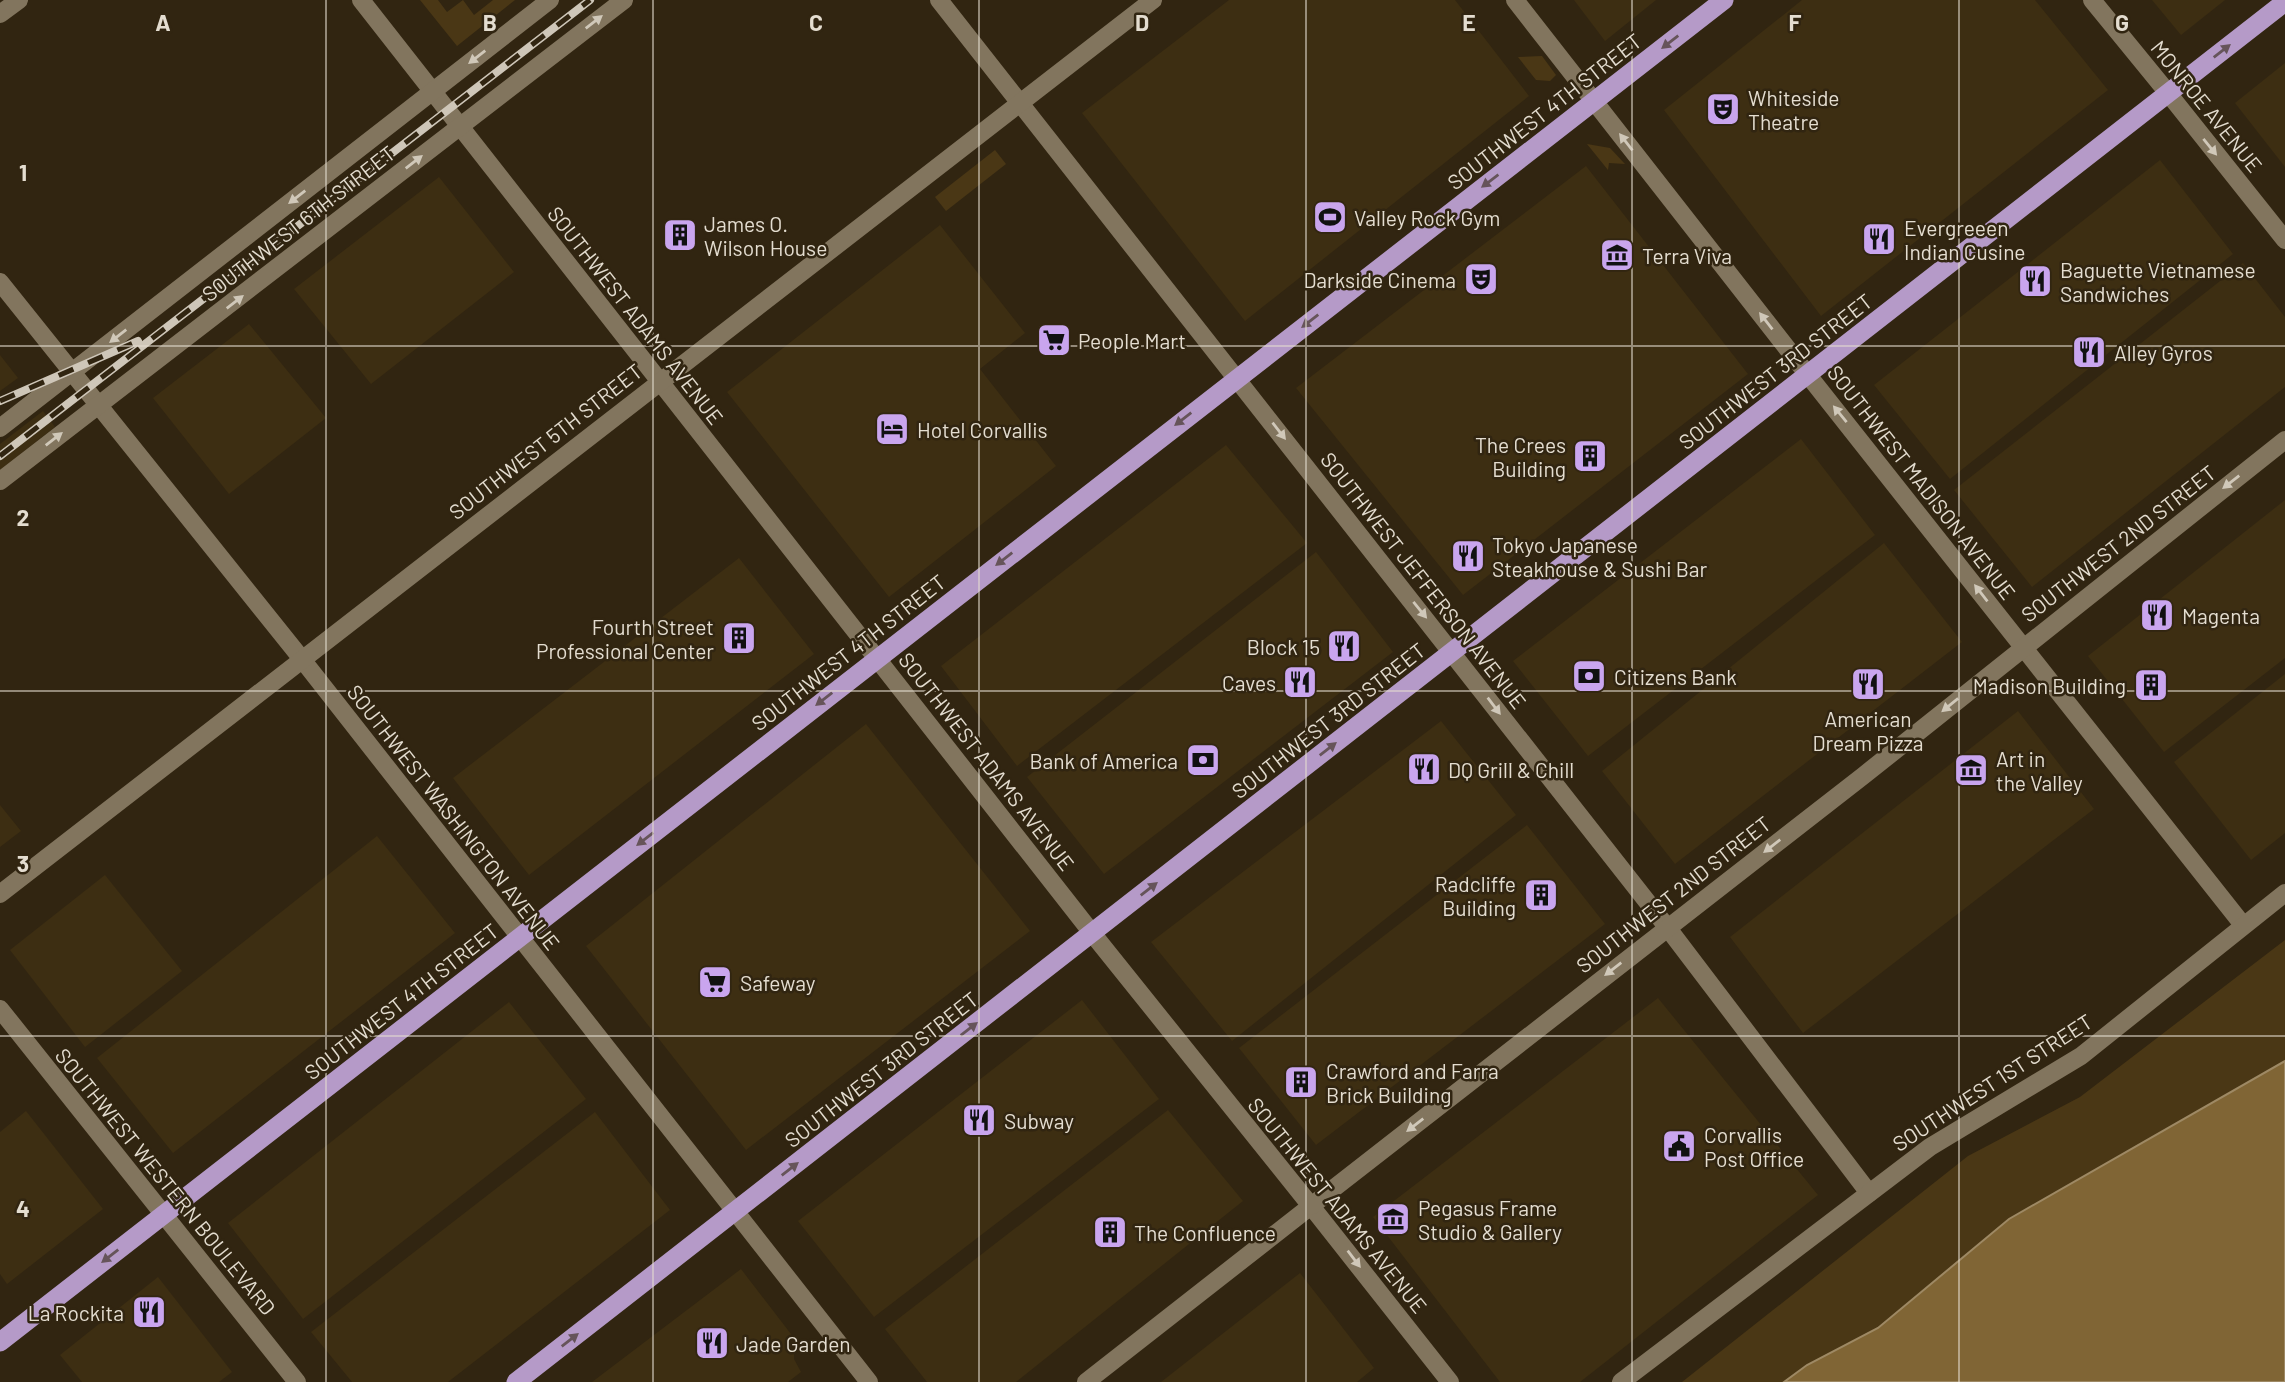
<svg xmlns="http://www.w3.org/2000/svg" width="2285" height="1382" font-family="Barlow,sans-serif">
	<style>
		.built { fill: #3d2e12 }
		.green { fill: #4a3715 }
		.water { fill: #806535; stroke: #9e8964; stroke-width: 2 }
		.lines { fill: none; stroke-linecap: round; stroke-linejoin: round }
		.minor { stroke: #82755e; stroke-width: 18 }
		.tertiary { stroke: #82755e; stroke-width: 18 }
		.secondary { stroke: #82755e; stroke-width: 18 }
		.trunk { stroke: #b59ac8; stroke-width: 19 }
		.rail-casing { stroke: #cec6b8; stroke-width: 8 }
		.rail { stroke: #312511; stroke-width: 5; stroke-dasharray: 16; stroke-linecap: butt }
		.oneway { fill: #d0c8b9 }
		.oneway2 { fill: #66545a }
		.grid { fill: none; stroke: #e4ddd0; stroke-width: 2; stroke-opacity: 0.55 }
		.labels { text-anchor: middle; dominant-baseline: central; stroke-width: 5; stroke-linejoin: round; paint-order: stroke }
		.poi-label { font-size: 21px; fill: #e4ddd0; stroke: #312511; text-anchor: start }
		.street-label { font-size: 21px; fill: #e4ddd0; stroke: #312511 }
		.grid-label { font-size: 23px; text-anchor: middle; font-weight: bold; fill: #e4ddd0; stroke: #312511; stroke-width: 5; stroke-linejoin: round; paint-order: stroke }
	</style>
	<rect width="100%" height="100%" fill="#312511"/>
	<!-- built -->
	<g class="built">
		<path d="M1229,0H1455L1529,96L1245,321L1082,113Z"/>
		<path d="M1574,0H1656L1605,41Z"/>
		<path d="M1802,0H2035L2108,90L1821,316L1664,110Z"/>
		<path d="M2152,0H2225L2181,35Z"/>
		<path d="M2285,63V167L2235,103Z"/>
		<path d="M2160,160L2233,254L1950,479L1874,385Z"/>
		<path d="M1586,166L1748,374L1463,595L1296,388Z"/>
		<path d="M439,177L514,272L371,384L294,289Z"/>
		<path d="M940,225L1025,333L980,369L1056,466L889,597L727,392Z"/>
		<path d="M2243,263L2285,317V387L2032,587L1954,490Z"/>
		<path d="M249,324L326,418L229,494L153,398Z"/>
		<path d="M0,355L18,378L0,391Z"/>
		<path d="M43,411L55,427L0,470V444Z"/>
		<path d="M1801,439L1875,535L1588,756L1513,661Z"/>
		<path d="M1226,445L1307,543L1017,766L941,666Z"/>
		<path d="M2285,500V658L2164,752L2088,656Z"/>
		<path d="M1884,543L1962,642L1675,864L1602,771Z"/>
		<path d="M1316,552L1393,652L1104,874L1027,777Z"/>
		<path d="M739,558L814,654L529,875L453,778Z"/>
		<path d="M2285,674V833L2251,860L2174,762Z"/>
		<path d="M2018,711L2094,809L1803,1033L1730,937Z"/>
		<path d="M1441,721L1516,815L1232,1041L1151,942Z"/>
		<path d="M866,724L1030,931L746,1150L586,946Z"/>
		<path d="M0,805L21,831L0,847Z"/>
		<path d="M1527,825L1605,924L1316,1145L1239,1048Z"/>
		<path d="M377,836L455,933L173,1153L97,1058Z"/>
		<path d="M105,875L182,971L85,1047L10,950Z"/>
		<path d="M1658,998L1818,1195L1580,1382H1500L1373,1217Z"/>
		<path d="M1082,1000L1159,1099L874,1317L798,1221Z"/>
		<path d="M509,1002L586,1099L303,1319L228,1223Z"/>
		<path d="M1168,1110L1243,1201L1016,1382H927L885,1329Z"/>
		<path d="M26,1111L103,1209L7,1284L0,1274V1132Z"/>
		<path d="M595,1112L670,1210L448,1382H352L311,1332Z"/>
		<path d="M741,1269L794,1338V1359L801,1372L788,1382H592Z"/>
		<path d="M1300,1273L1374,1368L1357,1382H1161Z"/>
		<path d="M158,1277L232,1372L219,1382H82L60,1355Z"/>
	</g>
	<!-- green -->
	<g class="green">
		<path d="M420,0H438L447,12L463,0L474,15L493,0H515L457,46Z"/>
		<path d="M1542,56L1556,75L1550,81L1536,80L1518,57Z"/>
		<path d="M1587,144L1610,148L1625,164L1609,163L1608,170Z"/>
		<path d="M995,150L1006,164L946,211L935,197Z"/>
		<path d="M2285,940V1061L2009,1219L1878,1328L1807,1365L1784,1382H1682L1968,1156L2080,1097Z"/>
	</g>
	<!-- water -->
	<path class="water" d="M2285,1061V1382H1784L1807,1365L1878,1328L2009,1219Z"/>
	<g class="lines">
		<!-- minor -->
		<g class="minor">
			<path d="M361,0L1092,933"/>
			<path d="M0,14L19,0"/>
			<path d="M0,282L301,658L869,1382"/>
			<path d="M0,428L550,0"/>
			<path d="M0,481L624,0"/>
			<path d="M2023,647L2243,925"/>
			<path d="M1667,927L1869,1193"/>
			<path d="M1086,1382L1311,1206L1450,1382"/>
			<path d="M1621,1382L1930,1147L2081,1056L2285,893"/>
		</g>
		<!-- tertiary -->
		<g class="tertiary">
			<path d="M939,0L1667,927"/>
			<path d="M2168,93L2285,240"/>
			<path d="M1808,375L2023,647"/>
			<path d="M0,894L1153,0"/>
			<path d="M1092,933L1311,1206L1863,776L2285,440"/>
		</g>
		<!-- secondary -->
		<g class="secondary">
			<path d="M1515,0L1808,375"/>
			<path d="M2092,0L2168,93"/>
			<path d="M0,1009L297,1382"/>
		</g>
		<!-- trunk -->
		<g class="trunk">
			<path d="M0,1342L1724,0"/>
			<path d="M516,1382L2285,2"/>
		</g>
		<!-- rail casing -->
		<g class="rail-casing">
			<g id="rail">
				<path d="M0,401L138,341"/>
				<path d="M0,456L590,0"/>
			</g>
		</g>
		<!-- rail -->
		<use href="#rail" class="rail"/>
	</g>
	<!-- one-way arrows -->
	<defs><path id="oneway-solid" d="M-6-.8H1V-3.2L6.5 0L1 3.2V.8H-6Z" transform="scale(1.75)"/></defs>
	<g class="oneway">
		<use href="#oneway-solid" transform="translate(594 22) rotate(-38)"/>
		<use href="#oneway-solid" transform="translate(477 57) rotate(142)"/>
		<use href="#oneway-solid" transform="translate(1626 142) rotate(-128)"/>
		<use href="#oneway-solid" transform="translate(2210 147) rotate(51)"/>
		<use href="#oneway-solid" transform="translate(414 162) rotate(-38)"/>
		<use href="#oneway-solid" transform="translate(297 197) rotate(142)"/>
		<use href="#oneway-solid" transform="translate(235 302) rotate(-38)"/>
		<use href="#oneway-solid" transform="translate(1766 321) rotate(-128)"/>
		<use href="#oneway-solid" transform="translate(118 336) rotate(142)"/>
		<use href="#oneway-solid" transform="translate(1840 414) rotate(-129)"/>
		<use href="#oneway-solid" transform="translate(1279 431) rotate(52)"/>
		<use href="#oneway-solid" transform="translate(54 439) rotate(-38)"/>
		<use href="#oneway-solid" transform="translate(2231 482) rotate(142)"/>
		<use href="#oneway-solid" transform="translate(1981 593) rotate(-128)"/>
		<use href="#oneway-solid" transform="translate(1420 610) rotate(51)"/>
		<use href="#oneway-solid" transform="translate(1950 705) rotate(141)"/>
		<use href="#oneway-solid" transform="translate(1494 706) rotate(53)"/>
		<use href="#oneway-solid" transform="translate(1772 846) rotate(142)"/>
		<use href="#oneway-solid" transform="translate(1613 969) rotate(142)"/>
		<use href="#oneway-solid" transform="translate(1415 1125) rotate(142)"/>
		<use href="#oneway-solid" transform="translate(1354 1259) rotate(53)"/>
	</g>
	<g class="oneway2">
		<use href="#oneway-solid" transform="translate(1670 42) rotate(142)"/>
		<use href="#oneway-solid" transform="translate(2222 51) rotate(-38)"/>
		<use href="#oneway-solid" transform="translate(1490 181) rotate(143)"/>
		<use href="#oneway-solid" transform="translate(1310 321) rotate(142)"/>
		<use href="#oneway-solid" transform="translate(1183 419) rotate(142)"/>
		<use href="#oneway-solid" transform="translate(1004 559) rotate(142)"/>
		<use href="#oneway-solid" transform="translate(824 699) rotate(142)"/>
		<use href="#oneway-solid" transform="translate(1328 749) rotate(-38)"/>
		<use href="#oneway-solid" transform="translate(645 839) rotate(142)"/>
		<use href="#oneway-solid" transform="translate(1149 889) rotate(-38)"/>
		<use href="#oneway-solid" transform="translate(969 1029) rotate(-38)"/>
		<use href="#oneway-solid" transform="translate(790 1169) rotate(-38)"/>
		<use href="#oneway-solid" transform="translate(110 1256) rotate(142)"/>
		<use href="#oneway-solid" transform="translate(570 1340) rotate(-38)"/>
	</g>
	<!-- grid -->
	<path class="grid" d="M326,0V1382M653,0V1382M979,0V1382M1306,0V1382M1632,0V1382M1959,0V1382M0,346H2285M0,691H2285M0,1036H2285"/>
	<!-- icons -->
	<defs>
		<g id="theatre-square" transform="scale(1.75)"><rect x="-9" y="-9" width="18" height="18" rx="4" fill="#c9a5ee" stroke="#312511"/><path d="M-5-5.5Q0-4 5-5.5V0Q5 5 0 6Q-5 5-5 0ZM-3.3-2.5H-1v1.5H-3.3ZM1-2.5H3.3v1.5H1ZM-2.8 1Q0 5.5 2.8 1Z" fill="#111"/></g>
		<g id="stadium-square" transform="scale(1.75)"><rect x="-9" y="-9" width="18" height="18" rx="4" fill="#c9a5ee" stroke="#312511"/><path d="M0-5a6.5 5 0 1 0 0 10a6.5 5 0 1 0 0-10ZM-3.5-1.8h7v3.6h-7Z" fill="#111"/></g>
		<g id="building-square" transform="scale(1.75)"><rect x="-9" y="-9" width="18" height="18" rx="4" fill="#c9a5ee" stroke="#312511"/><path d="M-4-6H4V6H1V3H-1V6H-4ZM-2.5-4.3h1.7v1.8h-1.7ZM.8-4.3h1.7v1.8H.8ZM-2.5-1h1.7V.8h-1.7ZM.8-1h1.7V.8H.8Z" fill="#111"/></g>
		<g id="restaurant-square" transform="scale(1.75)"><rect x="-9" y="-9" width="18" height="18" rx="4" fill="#c9a5ee" stroke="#312511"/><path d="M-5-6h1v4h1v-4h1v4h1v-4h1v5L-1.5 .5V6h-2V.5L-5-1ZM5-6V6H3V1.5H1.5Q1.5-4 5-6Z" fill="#111"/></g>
		<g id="museum-square" transform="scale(1.75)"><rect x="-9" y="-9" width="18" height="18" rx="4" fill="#c9a5ee" stroke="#312511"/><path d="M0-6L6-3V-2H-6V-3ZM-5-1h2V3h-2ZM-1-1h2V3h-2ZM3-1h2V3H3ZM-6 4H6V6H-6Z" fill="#111"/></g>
		<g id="supermarket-square" transform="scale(1.75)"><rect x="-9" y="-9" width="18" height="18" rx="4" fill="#c9a5ee" stroke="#312511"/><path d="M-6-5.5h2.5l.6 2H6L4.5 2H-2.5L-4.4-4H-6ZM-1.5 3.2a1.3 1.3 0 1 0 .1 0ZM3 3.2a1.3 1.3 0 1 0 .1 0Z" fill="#111"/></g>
		<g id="hotel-square" transform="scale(1.75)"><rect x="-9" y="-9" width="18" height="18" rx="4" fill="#c9a5ee" stroke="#312511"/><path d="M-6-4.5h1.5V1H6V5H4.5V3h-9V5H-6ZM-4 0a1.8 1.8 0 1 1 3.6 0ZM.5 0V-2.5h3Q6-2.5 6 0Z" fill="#111"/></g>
		<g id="bank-square" transform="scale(1.75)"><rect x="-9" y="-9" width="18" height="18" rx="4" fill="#c9a5ee" stroke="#312511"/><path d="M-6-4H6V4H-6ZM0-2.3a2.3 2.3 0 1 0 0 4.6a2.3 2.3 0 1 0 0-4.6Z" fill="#111"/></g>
		<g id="civic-square" transform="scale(1.75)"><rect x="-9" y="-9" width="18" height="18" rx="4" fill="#c9a5ee" stroke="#312511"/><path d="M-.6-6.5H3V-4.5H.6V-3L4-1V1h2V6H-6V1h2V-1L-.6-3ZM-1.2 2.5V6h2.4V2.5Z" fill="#111"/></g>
	</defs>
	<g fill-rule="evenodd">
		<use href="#theatre-square" x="1723" y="109"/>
		<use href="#stadium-square" x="1330" y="217"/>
		<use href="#building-square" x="680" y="235"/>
		<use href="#restaurant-square" x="1879" y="239"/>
		<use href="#museum-square" x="1617" y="255"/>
		<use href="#theatre-square" x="1481" y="279"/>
		<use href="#restaurant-square" x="2035" y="281"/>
		<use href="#supermarket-square" x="1054" y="340"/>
		<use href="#restaurant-square" x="2089" y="352"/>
		<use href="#hotel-square" x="892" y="429"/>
		<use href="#building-square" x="1590" y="456"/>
		<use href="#restaurant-square" x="1468" y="556"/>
		<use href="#restaurant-square" x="2157" y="615"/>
		<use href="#building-square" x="739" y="638"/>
		<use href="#restaurant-square" x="1344" y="646"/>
		<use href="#bank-square" x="1589" y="676"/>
		<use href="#restaurant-square" x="1300" y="682"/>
		<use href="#restaurant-square" x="1868" y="684"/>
		<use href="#building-square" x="2151" y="685"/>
		<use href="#bank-square" x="1203" y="760"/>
		<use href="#restaurant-square" x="1424" y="769"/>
		<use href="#museum-square" x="1971" y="770"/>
		<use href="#building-square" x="1541" y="895"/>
		<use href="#supermarket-square" x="715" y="982"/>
		<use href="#building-square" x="1301" y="1082"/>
		<use href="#restaurant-square" x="979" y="1120"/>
		<use href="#civic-square" x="1679" y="1146"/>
		<use href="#museum-square" x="1393" y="1219"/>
		<use href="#building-square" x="1110" y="1232"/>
		<use href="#restaurant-square" x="149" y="1312"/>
		<use href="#restaurant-square" x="712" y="1343"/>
	</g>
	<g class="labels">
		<!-- poi labels -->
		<g class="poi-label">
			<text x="1748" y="97">Whiteside<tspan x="1748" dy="24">Theatre</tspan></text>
			<text x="1354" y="217">Valley Rock Gym</text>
			<text x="704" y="223">James O.<tspan x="704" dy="24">Wilson House</tspan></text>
			<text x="1904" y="227">Evergreeen<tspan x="1904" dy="24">Indian Cusine</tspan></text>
			<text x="1642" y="255">Terra Viva</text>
			<text x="2060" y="269">Baguette Vietnamese<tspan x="2060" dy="24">Sandwiches</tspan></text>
			<text x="1456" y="279" text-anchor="end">Darkside Cinema</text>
			<text x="1078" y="340">People Mart</text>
			<text x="2114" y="352">Alley Gyros</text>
			<text x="917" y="429">Hotel Corvallis</text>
			<text x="1566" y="444" text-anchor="end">The Crees<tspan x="1566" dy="24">Building</tspan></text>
			<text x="1492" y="544">Tokyo Japanese<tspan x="1492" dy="24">Steakhouse &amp; Sushi Bar</tspan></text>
			<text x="2182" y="615">Magenta</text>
			<text x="714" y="626" text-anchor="end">Fourth Street<tspan x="714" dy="24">Professional Center</tspan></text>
			<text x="1320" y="646" text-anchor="end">Block 15</text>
			<text x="1614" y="676">Citizens Bank</text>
			<text x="1276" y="682" text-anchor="end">Caves</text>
			<text x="2126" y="685" text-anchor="end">Madison Building</text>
			<text x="1868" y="718" text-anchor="middle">American<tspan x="1868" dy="24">Dream Pizza</tspan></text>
			<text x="1996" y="758">Art in<tspan x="1996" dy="24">the Valley</tspan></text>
			<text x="1178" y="760" text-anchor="end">Bank of America</text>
			<text x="1448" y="769">DQ Grill &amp; Chill</text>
			<text x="1516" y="883" text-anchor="end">Radcliffe<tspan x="1516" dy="24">Building</tspan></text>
			<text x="740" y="982">Safeway</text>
			<text x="1326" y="1070">Crawford and Farra<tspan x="1326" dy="24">Brick Building</tspan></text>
			<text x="1004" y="1120">Subway</text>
			<text x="1704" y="1134">Corvallis<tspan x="1704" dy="24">Post Office</tspan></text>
			<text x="1418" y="1207">Pegasus Frame<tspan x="1418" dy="24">Studio &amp; Gallery</tspan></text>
			<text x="1134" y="1232">The Confluence</text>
			<text x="124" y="1312" text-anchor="end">La Rockita</text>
			<text x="736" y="1343">Jade Garden</text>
		</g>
		<!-- street labels -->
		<g class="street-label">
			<text transform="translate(2207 106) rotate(51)">MONROE AVENUE</text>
			<text transform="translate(1544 111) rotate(-38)">SOUTHWEST 4TH STREET</text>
			<text transform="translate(298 223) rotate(-38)">SOUTHWEST 6TH STREET</text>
			<text transform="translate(636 315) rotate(52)">SOUTHWEST ADAMS AVENUE</text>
			<text transform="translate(1775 371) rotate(-38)">SOUTHWEST 3RD STREET</text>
			<text transform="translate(545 441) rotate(-38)">SOUTHWEST 5TH STREET</text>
			<text transform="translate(1922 482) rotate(52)">SOUTHWEST MADISON AVENUE</text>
			<text transform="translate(2118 543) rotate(-38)">SOUTHWEST 2ND STREET</text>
			<text transform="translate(1424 580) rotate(52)">SOUTHWEST JEFFERSON AVENUE</text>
			<text transform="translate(848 652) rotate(-38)">SOUTHWEST 4TH STREET</text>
			<text transform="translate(1328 720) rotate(-38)">SOUTHWEST 3RD STREET</text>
			<text transform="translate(987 761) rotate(52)">SOUTHWEST ADAMS AVENUE</text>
			<text transform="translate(454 817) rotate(52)">SOUTHWEST WASHINGTON AVENUE</text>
			<text transform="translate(1673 894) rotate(-38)">SOUTHWEST 2ND STREET</text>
			<text transform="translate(401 1001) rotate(-38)">SOUTHWEST 4TH STREET</text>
			<text transform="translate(881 1069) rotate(-38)">SOUTHWEST 3RD STREET</text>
			<text transform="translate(1992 1082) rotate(-33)">SOUTHWEST 1ST STREET</text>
			<text transform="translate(166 1181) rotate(51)">SOUTHWEST WESTERN BOULEVARD</text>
			<text transform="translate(1338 1205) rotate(51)">SOUTHWEST ADAMS AVENUE</text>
		</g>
	</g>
	<g class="grid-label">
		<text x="163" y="31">A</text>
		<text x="490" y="31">B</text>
		<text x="816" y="31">C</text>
		<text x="1142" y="31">D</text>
		<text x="1469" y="31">E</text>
		<text x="1795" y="31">F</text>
		<text x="2122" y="31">G</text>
		<text x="23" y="181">1</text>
		<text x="23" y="526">2</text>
		<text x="23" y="872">3</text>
		<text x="23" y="1217">4</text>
	</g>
</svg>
